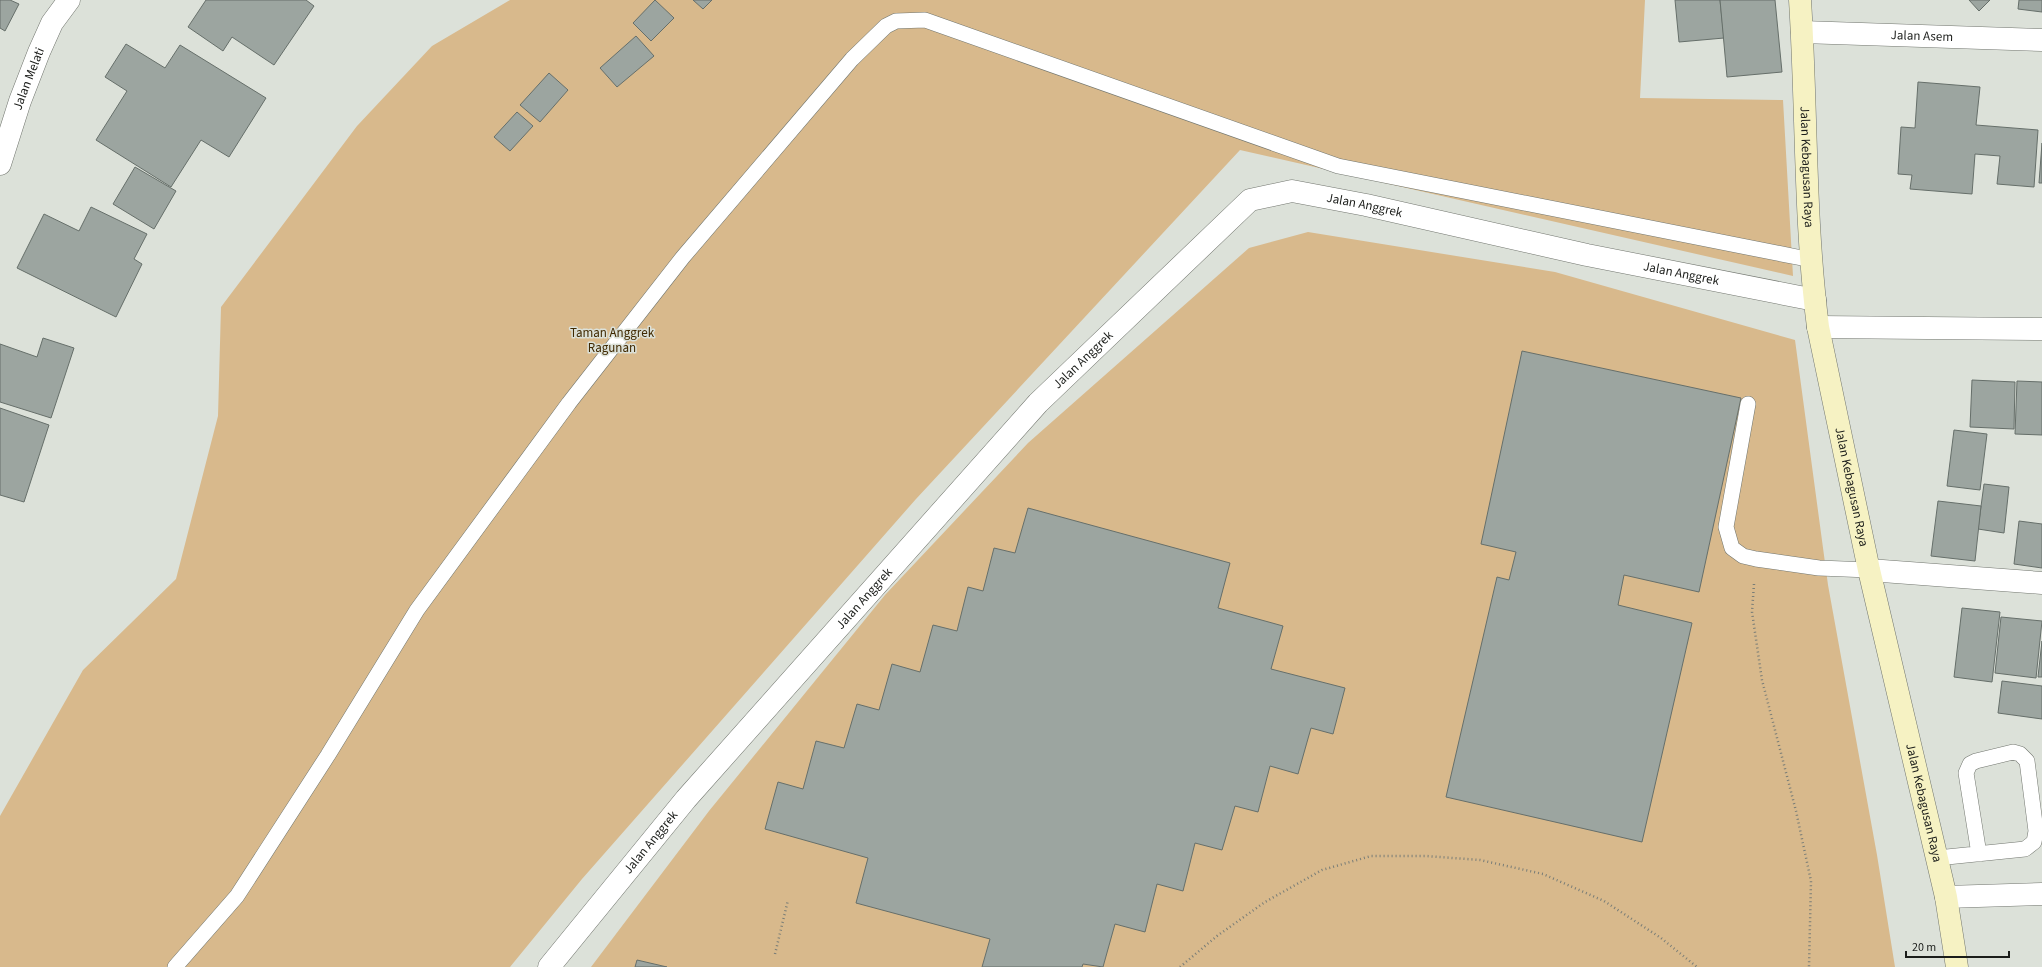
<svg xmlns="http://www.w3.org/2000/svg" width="2042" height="967" font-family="'Source Sans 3',sans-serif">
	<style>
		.green { fill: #d8b98c }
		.building { fill: #9ca5a0; stroke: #666f6a }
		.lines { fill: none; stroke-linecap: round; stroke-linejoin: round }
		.lane-casing { stroke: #72766f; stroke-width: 16 }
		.street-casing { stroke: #72766f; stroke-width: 23 }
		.secondary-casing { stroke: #72766f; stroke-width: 23 }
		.path { stroke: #797d77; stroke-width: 2.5; stroke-dasharray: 1 3; stroke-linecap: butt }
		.lane { stroke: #fff; stroke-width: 15 }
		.street { stroke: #fff; stroke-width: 22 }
		.secondary { stroke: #f6f2c3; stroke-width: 22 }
		.labels { text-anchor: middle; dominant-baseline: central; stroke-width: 3; stroke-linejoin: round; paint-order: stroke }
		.street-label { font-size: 13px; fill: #1b1d1a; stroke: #dce1d9 }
		.park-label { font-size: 13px; fill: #402901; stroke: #dce1d9 }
	</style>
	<rect width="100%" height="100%" fill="#dce1d9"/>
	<!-- green -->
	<g class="green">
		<path d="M510,0H1645L1640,98L1783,100L1793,276L1240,150L916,499L582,879L510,967H0V816L83,670L176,579L218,416L221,307L357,126L432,46Z"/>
		<path d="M1308,232L1555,272L1795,340L1828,585L1877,855L1895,967H591L709,811L885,595L1028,443L1249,248Z"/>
	</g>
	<!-- building -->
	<g class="building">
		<path d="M0,0H10L19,4L5,31L0,28Z"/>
		<path d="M206,0H306L314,6L274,65L232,37L223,51L188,27Z"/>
		<path d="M655,0L674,18L651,41L633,23Z"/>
		<path d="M693,0H712L703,9Z"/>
		<path d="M1675,0H1720L1724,38L1679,42Z"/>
		<path d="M1720,0H1775L1782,72L1727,77Z"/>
		<path d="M1969,0H1990L1979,11Z"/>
		<path d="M2019,0H2042V12L2018,9Z"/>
		<path d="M636,36L654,56L617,87L600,68Z"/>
		<path d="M126,44L165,68L180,45L266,98L229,157L201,140L171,187L96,140L127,91L105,77Z"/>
		<path d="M549,73L568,90L540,122L520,105Z"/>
		<path d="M1918,82L1980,87L1976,125L2038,130L2034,187L1997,184L2000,156L1975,154L1972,194L1910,189L1912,175L1898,174L1901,127L1915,128Z"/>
		<path d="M517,112L533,126L510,151L494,137Z"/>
		<path d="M2042,143V183H2039Z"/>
		<path d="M135,167L176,191L154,229L113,204Z"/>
		<path d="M91,207L147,234L134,259L142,264L116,317L17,268L44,214L79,231Z"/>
		<path d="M43,338L74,348L51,418L0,402V344L37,357Z"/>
		<path d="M1522,351L1741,398L1699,592L1624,575L1618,605L1692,623L1642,842L1446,797L1497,577L1509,580L1516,552L1481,544Z"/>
		<path d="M1972,380L2015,382L2014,429L1970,427Z"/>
		<path d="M2017,381L2042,382V435L2015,434Z"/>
		<path d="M0,408L49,425L24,502L0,495Z"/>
		<path d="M1954,430L1987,434L1980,490L1947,486Z"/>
		<path d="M1984,484L2009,487L2004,533L1978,529Z"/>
		<path d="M1938,501L1981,506L1975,561L1931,556Z"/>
		<path d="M1028,508L1230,563L1218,608L1283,626L1271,669L1345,688L1333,734L1311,728L1298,774L1270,766L1258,812L1235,806L1222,850L1195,843L1183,891L1157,884L1145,932L1115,924L1103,967L1083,964L1082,967H982L990,939L856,903L868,858L765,829L778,782L803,789L816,741L844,748L857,704L879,710L892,664L920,672L933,625L957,631L968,587L983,591L994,548L1015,553Z"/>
		<path d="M2019,521L2042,524V568L2014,564Z"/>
		<path d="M1962,608L2000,612L1992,682L1954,677Z"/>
		<path d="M2001,617L2042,621L2036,678L1995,673Z"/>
		<path d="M2042,641V677H2038Z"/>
		<path d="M2002,681L2042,686V719L1998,713Z"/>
		<path d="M637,960L667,967H635Z"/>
	</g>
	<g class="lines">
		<!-- lane casing -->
		<g class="lane-casing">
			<g id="lane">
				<path d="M1748,404L1726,527L1732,548L1743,556L1756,559L1819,568L1869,570"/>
				<path d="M1937,858L2025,849L2034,842L2036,831L2027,761L2020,754L2013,752L1976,761L1970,764L1966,773L1979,854"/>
				<path d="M175,967L237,896L328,755L417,610L569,403L683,257L852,59L886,26L896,21L925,20L1338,166L1812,260"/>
			</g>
		</g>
		<!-- street casing -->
		<g class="street-casing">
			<g id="street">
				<path id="s1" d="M1802,32L2042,40"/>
				<path id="s2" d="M0,164L20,101L39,52L52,23L69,0"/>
				<path d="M1818,327L2042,329"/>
				<path d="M1869,570L2042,583"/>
				<path d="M1946,897L2042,894"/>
				<path id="s3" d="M549,967L686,799L1038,403L1250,200L1292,191L1366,205L1587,255L1815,300"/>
			</g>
		</g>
		<!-- secondary casing -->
		<g class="secondary-casing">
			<g id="secondary">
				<path id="s4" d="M1800,0C1807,109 1804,219 1818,327L1869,570L1946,897L1957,967"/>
			</g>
		</g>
		<!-- path -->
		<g class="path">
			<path d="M1754,584L1752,612L1762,680L1796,811L1811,881L1809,967"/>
			<path d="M775,954L788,900"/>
			<path d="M1180,967L1217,936L1265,902L1322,870L1371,856H1426L1480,860L1543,874L1604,901L1661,938L1697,967"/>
		</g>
		<!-- lane -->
		<use href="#lane" class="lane"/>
		<!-- street -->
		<use href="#street" class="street"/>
		<!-- secondary -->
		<use href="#secondary" class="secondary"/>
	</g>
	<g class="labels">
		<!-- street labels -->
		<g class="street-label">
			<text stroke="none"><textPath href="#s1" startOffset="120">Jalan Asem</textPath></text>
			<text stroke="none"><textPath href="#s2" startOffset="90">Jalan Melati</textPath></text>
			<text stroke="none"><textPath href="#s4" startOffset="167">Jalan Kebagusan Raya</textPath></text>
			<text stroke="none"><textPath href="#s3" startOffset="1157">Jalan Anggrek</textPath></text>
			<text stroke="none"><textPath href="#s3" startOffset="1481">Jalan Anggrek</textPath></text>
			<text stroke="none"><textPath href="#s3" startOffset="809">Jalan Anggrek</textPath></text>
			<text stroke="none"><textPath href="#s4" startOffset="491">Jalan Kebagusan Raya</textPath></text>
			<text stroke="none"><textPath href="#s3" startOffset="485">Jalan Anggrek</textPath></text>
			<text stroke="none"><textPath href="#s4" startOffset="815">Jalan Kebagusan Raya</textPath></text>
			<text stroke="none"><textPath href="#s3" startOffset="161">Jalan Anggrek</textPath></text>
		</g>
		<!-- park labels -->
		<g class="park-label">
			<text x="612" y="333">Taman Anggrek<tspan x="612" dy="15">Ragunan</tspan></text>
		</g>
	</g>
	<!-- scale -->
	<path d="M1906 951v6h103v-6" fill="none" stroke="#1b1d1a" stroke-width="2"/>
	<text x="1912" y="951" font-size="12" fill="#1b1d1a" stroke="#dce1d9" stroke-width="3" paint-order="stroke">20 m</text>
</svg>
